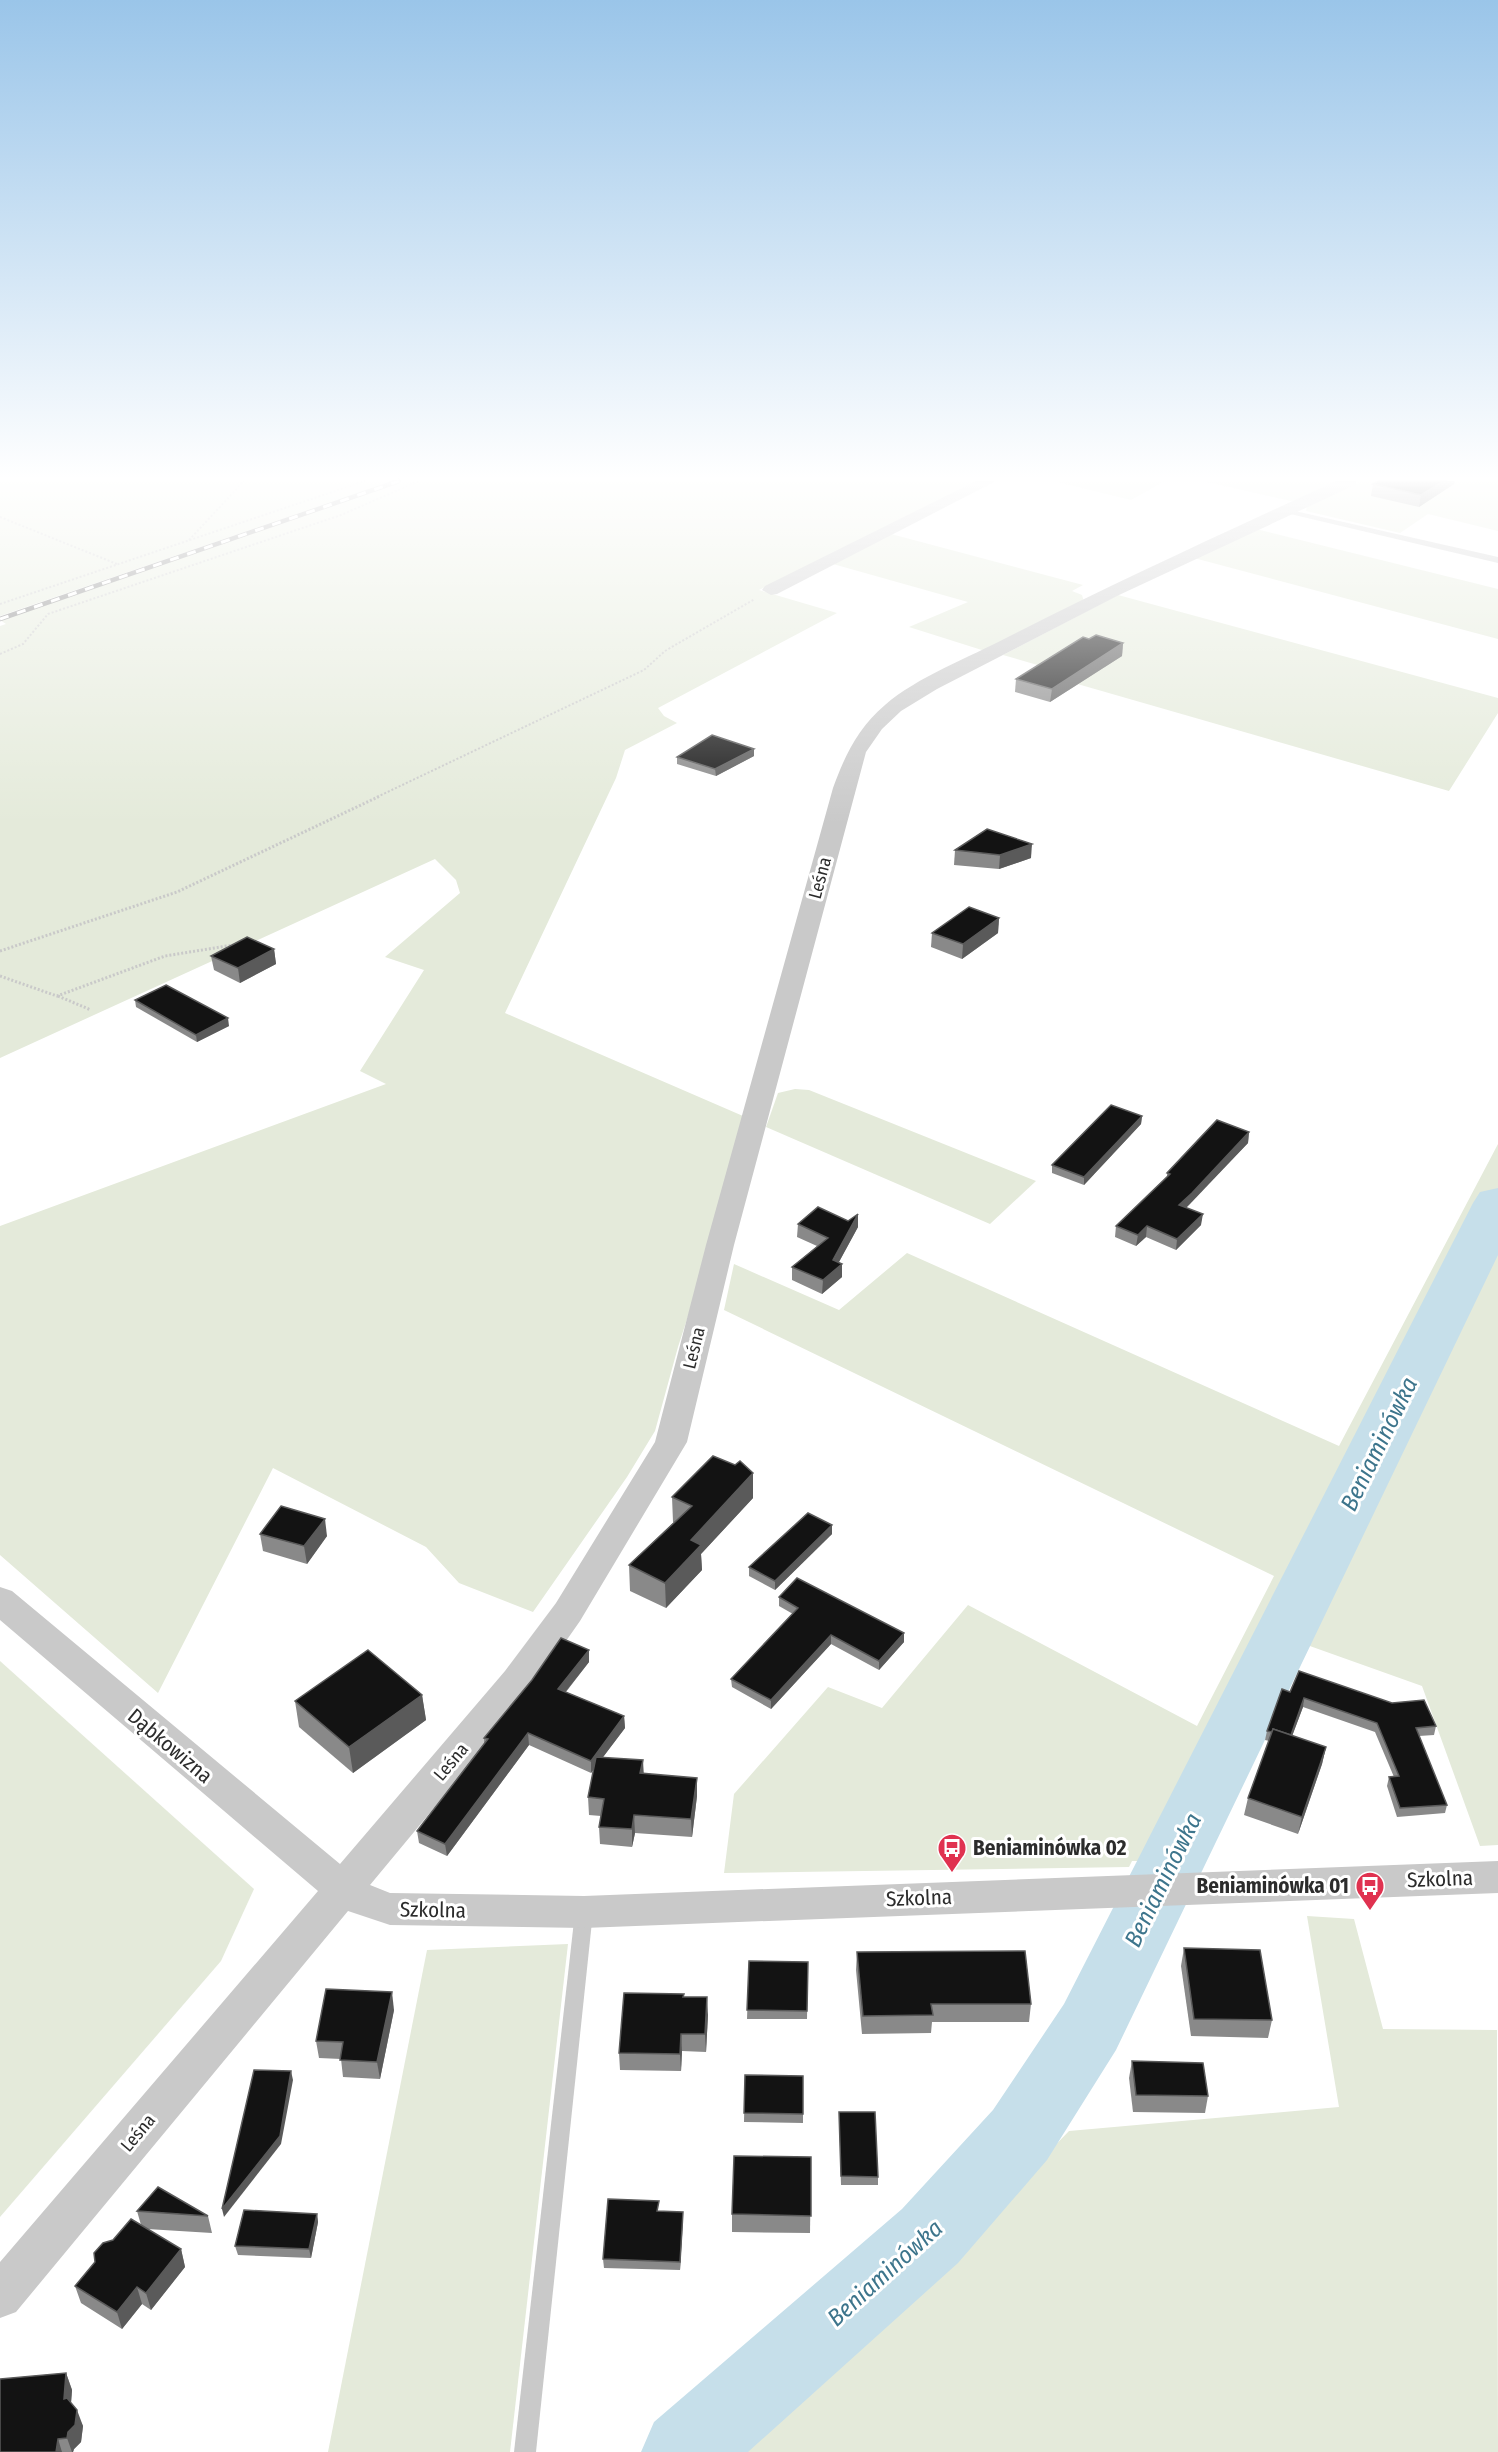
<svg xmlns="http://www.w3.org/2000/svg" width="1498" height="2452" font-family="'Fira Sans Condensed',sans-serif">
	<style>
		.green { fill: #e4eada }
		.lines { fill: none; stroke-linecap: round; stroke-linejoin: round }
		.river { fill: #c6dfea; fill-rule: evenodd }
		.path-far1 { stroke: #c9c9c9; stroke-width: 2; stroke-dasharray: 2 2; stroke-linecap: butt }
		.path { stroke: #c9c9c9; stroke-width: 3; stroke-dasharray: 2 2; stroke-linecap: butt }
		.lane { fill: #c9c9c9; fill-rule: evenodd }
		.street { fill: #c9c9c9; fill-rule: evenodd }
		.rail-casing { stroke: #818181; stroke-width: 4.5 }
		.rail { stroke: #fff; stroke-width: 3; stroke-dasharray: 9; stroke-linecap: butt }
		.wall { fill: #898989 }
		.shaded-wall { fill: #5a5a5a }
		.building { fill: #131313; stroke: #5a5a5a; stroke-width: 1.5 }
		.labels { text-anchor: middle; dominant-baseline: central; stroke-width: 6; stroke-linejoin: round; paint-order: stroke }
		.street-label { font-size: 18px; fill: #2c2c2c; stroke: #fff }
		.near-street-label { font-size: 21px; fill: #2c2c2c; stroke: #fff }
		.near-poi-label { font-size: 21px; font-weight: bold; fill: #2c2c2c; stroke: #fff; text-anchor: start }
		.near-water-label { font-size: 24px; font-style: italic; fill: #3d758c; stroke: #fff }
	</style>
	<rect width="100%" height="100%" fill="#fff"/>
	<!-- green -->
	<g class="green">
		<path d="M0,481H393L0,616Z"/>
		<path d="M404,481H978L759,590L837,613L658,708L664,716L677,723L625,750L616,778L505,1013L743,1116L714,1236L678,1347L655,1431L627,1477L533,1612L459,1583L426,1547L273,1468L158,1693L0,1555V1226L386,1084L360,1071L424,970L385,957L460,893L456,880L435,859L0,1058V626L6,624L0,620Z"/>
		<path d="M1053,481H1165L1131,500Z"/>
		<path d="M1202,481H1342L1295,502Z"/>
		<path d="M1361,481H1498V531L1428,514L1400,533L1306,511L1307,507Z"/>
		<path d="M1256,529L1498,589V639L1194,558Z"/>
		<path d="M891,534L1083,585L1072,591L1082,595L1084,602L985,651L909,627L968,602L833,564Z"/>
		<path d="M1118,595L1498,698V713L1449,791L1074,683L1082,678L1003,655Z"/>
		<path d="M795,1089L809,1090L1036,1181L990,1224L766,1127L778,1093Z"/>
		<path d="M1498,1144V1845L1480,1846L1422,1686L1307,1645L1200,1861H1132L1129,1867L724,1873L734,1794L828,1687L882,1708L968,1605L1197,1726L1274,1576L724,1310L734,1264L839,1310L907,1253L1339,1446Z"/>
		<path d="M0,1661L254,1889L221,1961L0,2217Z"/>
		<path d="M1307,1916L1354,1919L1383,2029L1497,2030L1498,2452H738L927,2278L1069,2131L1339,2107Z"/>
		<path d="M568,1944L510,2452H328L427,1950Z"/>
	</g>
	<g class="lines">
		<!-- river -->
		<path class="river" d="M1498,1188V1255L1116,2050L1047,2160L958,2263L748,2452H641L654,2422L902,2209L993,2110L1064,2004L1473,1203L1480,1192Z"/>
		<!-- path-far1 -->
		<g class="path-far1">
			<path d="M0,517L117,564"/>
			<path d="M189,540L244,481"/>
			<path d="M0,604L365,481"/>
			<path d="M0,654L23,644L48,614L341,515L419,481"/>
			<path d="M377,797L644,670L665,651L755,599"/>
		</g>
		<!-- path -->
		<g class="path">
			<path d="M0,951L177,892L380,796"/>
			<path d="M0,976L57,996L165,956L233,945"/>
			<path d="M58,996L91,1010"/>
		</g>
		<!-- lane -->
		<g class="lane">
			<path d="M1286,509L1498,557V563L1286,513Z"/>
			<path d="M584,1904L591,1906L593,1912L536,2452H514L575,1912L577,1906Z"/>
		</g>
		<!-- street -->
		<g class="street">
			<path d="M976,481H996L777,594L771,595L762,590L765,586Z"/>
			<path d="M1336,481H1357L1355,485L1119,595L937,689L901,711L882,729L866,752L734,1245L687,1442L580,1621L531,1691L370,1885L390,1893L584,1896L1498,1861V1893L584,1928L390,1925L348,1911L16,2312L0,2318V2262L318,1891L0,1620V1587L12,1591L340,1864L505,1671L556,1603L655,1442L706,1245L833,788C845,755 858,728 885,705C917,677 970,657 1008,637C1116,582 1226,532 1336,481Z"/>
		</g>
		<!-- rail casing -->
		<g class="rail-casing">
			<path id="rail" d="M0,619L399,481"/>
		</g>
		<!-- rail -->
		<use href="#rail" class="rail"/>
	</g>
	<!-- wall -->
	<g class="wall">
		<path d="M1373,484H1454L1419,507L1371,496Z"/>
		<path d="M1089,639L1123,643L1122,656L1050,702L1015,692L1016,679Z"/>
		<path d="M754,756L716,776L677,764V757Z"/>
		<path d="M987,829L1031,858L999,869L954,865L955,850Z"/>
		<path d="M999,918L998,933L962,959L931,947L932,933Z"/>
		<path d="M274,949L276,964L240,983L214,970L211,956Z"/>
		<path d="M135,1000L229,1026L197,1042L136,1007Z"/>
		<path d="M1142,1116L1141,1124L1084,1185L1052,1173V1165Z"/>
		<path d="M1249,1132L1248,1143L1186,1207L1201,1225L1176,1250L1146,1237L1136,1246L1115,1237L1116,1226L1167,1177V1173Z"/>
		<path d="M798,1224L858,1227L839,1262L842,1277L822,1294L792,1280V1267L817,1246L797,1237Z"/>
		<path d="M672,1497L753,1498L701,1554L702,1570L666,1608L630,1591L629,1565L674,1522H673Z"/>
		<path d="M832,1525V1534L775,1590L749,1576V1567Z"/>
		<path d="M260,1534L327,1536L307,1564L263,1551Z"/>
		<path d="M779,1597L904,1642L879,1670L831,1644L771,1709L732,1687L731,1679L793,1614L779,1606Z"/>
		<path d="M589,1650V1662L566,1692L624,1716L625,1728L603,1757L697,1796L692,1837L635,1833L632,1847L600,1844L599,1827L601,1816L589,1815L588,1797L594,1769L591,1773L529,1745L447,1856L419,1843L417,1831L484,1743V1738Z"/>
		<path d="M1290,1692L1436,1726L1434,1735L1419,1736L1447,1805L1445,1813L1397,1817L1387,1786L1389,1777H1394L1375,1732L1303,1707L1292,1736L1326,1747L1322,1764L1298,1834L1244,1815L1248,1798L1269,1741L1265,1740L1267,1731Z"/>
		<path d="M422,1695L426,1720L353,1773L299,1727L295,1701Z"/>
		<path d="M1184,1948L1272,2020L1268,2038L1191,2036L1181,1966Z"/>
		<path d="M857,1952L1031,2004L1029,2022H932L931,2033L862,2034L856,1970Z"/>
		<path d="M749,1961L808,1962L807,2019H747Z"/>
		<path d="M684,1997L708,2015L706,2052L682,2051L681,2071L620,2070L619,2053Z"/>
		<path d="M394,2010L380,2079L343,2077L341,2059L319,2058L316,2041Z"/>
		<path d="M1132,2061L1208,2096L1205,2113L1133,2112L1129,2078Z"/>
		<path d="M745,2075L803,2076V2123L744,2122Z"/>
		<path d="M839,2112L878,2177V2185H841Z"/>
		<path d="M811,2157L810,2233L732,2232V2214Z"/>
		<path d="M137,2211L208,2216L212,2233L147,2229L181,2249L185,2267L151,2310L142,2304L122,2329L81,2303L75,2286L113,2240L141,2225Z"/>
		<path d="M659,2211L683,2212L680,2270L604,2268L603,2259Z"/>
		<path d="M317,2214L318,2222L311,2258L238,2255L235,2246Z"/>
		<path d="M66,2373L72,2390L71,2403L83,2426L81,2442L74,2449L73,2452H0Z"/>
	</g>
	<!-- shaded-wall -->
	<g class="shaded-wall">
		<path d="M1444,481H1455L1454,484L1419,507L1421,495Z"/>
		<path d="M1123,643L1122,656L1050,702L1052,689Z"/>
		<path d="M754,749V756L716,776L715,769Z"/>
		<path d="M1032,844L1031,858L999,869L1000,855Z"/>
		<path d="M999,918L998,933L962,959L963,944Z"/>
		<path d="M274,949L276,964L240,983L238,968Z"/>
		<path d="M228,1018L229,1026L197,1042L196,1035Z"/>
		<path d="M1142,1116L1141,1124L1084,1185V1177Z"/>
		<path d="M1249,1132L1248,1143L1190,1204L1178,1216L1179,1205Z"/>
		<path d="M858,1214V1227L834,1271L842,1264V1277L822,1294L823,1280Z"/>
		<path d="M1203,1214L1201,1225L1176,1250L1177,1239Z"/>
		<path d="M1147,1226L1146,1237L1136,1246L1138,1235Z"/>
		<path d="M753,1473V1498L701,1554L702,1570L666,1608L665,1583L691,1540Z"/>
		<path d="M325,1519L327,1536L307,1564L304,1546Z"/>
		<path d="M832,1525V1534L775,1590V1581Z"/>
		<path d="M904,1633V1642L879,1670V1661Z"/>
		<path d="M831,1635V1644L771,1709V1700Z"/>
		<path d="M589,1650V1662L559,1700L558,1689Z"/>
		<path d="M422,1695L426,1720L353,1773L349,1747Z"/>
		<path d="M1304,1698L1303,1707L1288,1747L1290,1739Z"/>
		<path d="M624,1716L625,1728L591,1773V1761Z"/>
		<path d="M528,1733L529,1745L447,1856L445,1844Z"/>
		<path d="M1326,1747L1322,1764L1298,1834L1302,1817Z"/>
		<path d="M643,1760L644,1778L640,1773Z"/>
		<path d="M697,1778V1796L692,1837L691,1819Z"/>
		<path d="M634,1815L635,1833L632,1847V1829Z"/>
		<path d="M392,1992L394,2010L380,2079L377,2062Z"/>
		<path d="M707,1997L708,2015L706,2052L705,2034Z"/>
		<path d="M681,2034L682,2051L681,2071L680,2054Z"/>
		<path d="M291,2071L293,2080L281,2144L224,2217L222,2209Z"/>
		<path d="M683,2212V2220L680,2270V2262Z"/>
		<path d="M317,2214L318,2222L311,2258L309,2249Z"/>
		<path d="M181,2249L185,2267L151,2310L146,2293Z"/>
		<path d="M137,2287L142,2304L122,2329L117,2312Z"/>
		<path d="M66,2373L72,2390L70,2416L64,2399Z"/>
		<path d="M77,2410L83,2426L81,2442L74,2449L73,2452H72L67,2438L68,2432Z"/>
		<path d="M58,2439L62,2452H56Z"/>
	</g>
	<!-- building -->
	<g class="building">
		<path d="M1379,481H1444L1421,495L1373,484Z"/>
		<path d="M1096,635L1123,643L1052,689L1016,679L1083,637L1089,639Z"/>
		<path d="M712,735L754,749L715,769L677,757Z"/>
		<path d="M987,829L1032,844L1000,855L955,850Z"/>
		<path d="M969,907L999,918L963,944L932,933Z"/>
		<path d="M247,937L274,949L238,968L211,956Z"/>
		<path d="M166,985L228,1018L196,1035L135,1000Z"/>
		<path d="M1111,1105L1142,1116L1084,1177L1052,1165Z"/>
		<path d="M1217,1120L1249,1132L1192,1193L1179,1205L1203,1214L1177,1239L1147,1226L1138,1235L1116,1226L1170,1174L1167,1173Z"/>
		<path d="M818,1207L848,1221L858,1214L833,1260L842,1264L823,1280L792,1267L828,1238L798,1224Z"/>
		<path d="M713,1456L735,1465L740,1461L753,1473L691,1540L701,1545L665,1583L629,1565L692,1506L672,1497Z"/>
		<path d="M281,1506L325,1519L304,1546L260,1534Z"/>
		<path d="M808,1513L832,1525L775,1581L749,1567Z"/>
		<path d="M797,1578L904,1633L879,1661L831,1635L771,1700L731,1679L798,1608L779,1597Z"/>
		<path d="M561,1638L589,1650L558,1689L624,1716L591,1761L528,1733L445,1844L417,1831L488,1739L484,1738L532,1680Z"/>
		<path d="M368,1650L422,1695L349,1747L295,1701Z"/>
		<path d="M1299,1671L1392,1703L1424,1700L1436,1726L1416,1728L1447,1805L1400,1808L1389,1777L1399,1776L1377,1723L1304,1698L1291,1735L1273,1729L1272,1732L1267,1731L1282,1689L1290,1692Z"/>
		<path d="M1273,1729L1326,1747L1302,1817L1248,1798Z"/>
		<path d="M596,1757L643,1760L640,1773L697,1778L691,1819L634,1815L632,1829L599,1827L604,1799L588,1797Z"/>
		<path d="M1184,1948L1260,1950L1272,2020L1194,2019Z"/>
		<path d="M1025,1951L1031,2004H931L933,2015L863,2016L857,1952Z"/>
		<path d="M749,1961L808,1962L807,2011L747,2010Z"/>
		<path d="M326,1989L392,1992L377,2062L340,2060L343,2042L316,2041Z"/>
		<path d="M624,1993L684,1994L683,1997H707L705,2034H681L680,2054L619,2053Z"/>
		<path d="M1132,2061L1203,2063L1208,2096L1136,2095Z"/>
		<path d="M254,2070L291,2071L280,2136L222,2209Z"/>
		<path d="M745,2075L803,2076V2114L744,2113Z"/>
		<path d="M839,2112H875L878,2177L841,2176Z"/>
		<path d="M734,2156L811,2157V2216L732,2214Z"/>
		<path d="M158,2187L208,2216L137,2211Z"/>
		<path d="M608,2199L659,2201L657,2211L683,2212L680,2262L603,2259Z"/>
		<path d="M244,2210L317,2214L309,2249L235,2246Z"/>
		<path d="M131,2219L181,2249L146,2293L137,2287L117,2312L75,2286L95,2262L94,2253L103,2243L113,2240Z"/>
		<path d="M66,2373L64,2399L67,2398L77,2410L75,2425L68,2432L67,2438L58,2439L56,2452H0V2379Z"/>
	</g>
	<!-- sky -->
	<linearGradient id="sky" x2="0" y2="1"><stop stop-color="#9ac5e9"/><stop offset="0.58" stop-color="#fff"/><stop offset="1" stop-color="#fff" stop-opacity="0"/></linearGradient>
	<rect width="1498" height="824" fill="url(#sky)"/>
	<!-- icons -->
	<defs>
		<g id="bus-pin" transform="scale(1.5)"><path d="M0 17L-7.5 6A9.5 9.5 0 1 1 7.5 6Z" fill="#e03250" stroke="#fff"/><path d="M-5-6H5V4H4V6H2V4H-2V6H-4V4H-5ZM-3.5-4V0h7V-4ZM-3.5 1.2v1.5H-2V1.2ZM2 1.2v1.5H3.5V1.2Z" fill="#fff"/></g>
	</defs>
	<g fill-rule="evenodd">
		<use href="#bus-pin" x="952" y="1848"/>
		<use href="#bus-pin" x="1370" y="1886"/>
	</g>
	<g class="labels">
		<!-- street labels -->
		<g class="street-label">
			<text transform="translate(820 878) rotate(-75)">Leśna</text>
			<text transform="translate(694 1348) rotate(-76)">Leśna</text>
			<text transform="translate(451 1762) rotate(-50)">Leśna</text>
			<text transform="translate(138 2133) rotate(-50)">Leśna</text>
		</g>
		<!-- near-street labels -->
		<g class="near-street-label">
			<text transform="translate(170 1746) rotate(40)">Dąbkowizna</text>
			<text transform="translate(1440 1879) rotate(-2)">Szkolna</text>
			<text transform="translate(919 1898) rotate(-2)">Szkolna</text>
			<text transform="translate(433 1910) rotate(1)">Szkolna</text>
		</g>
		<!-- near-poi labels -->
		<g class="near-poi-label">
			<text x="973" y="1848">Beniaminówka 02</text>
			<text x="1349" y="1886" text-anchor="end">Beniaminówka 01</text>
		</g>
		<!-- near-water labels -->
		<g class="near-water-label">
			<text transform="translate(1379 1444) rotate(-64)">Beniaminówka</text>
			<text transform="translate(1163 1880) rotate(-64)">Beniaminówka</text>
			<text transform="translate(885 2273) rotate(-42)">Beniaminówka</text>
		</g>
	</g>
</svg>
